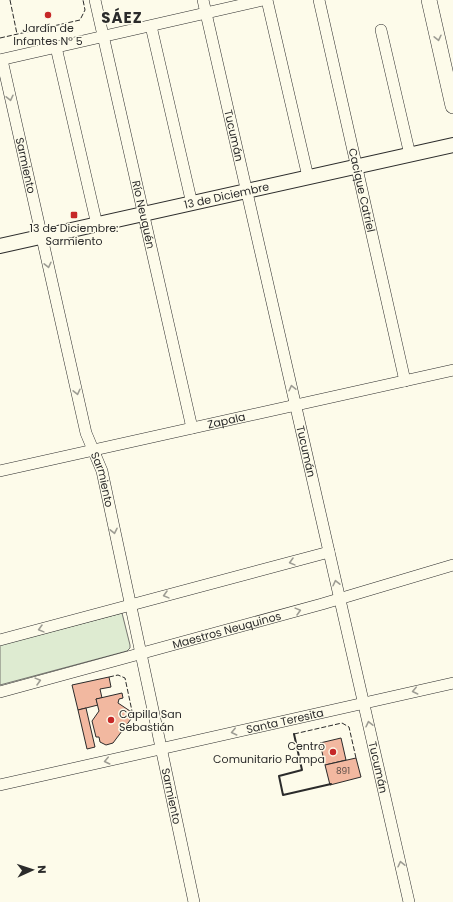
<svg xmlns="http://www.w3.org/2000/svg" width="453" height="902" font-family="Poppins,sans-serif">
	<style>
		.green { fill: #deebd1; stroke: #74746e }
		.building { fill: #f2b8a0; stroke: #2b2b2b }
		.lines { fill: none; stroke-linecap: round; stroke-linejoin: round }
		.minor-casing { stroke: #2b2b2b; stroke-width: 12 }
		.tertiary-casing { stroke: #2b2b2b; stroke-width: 16 }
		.secondary-casing { stroke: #2b2b2b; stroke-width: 16 }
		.minor { stroke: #fdfbea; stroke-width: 11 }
		.tertiary { stroke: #fdfbea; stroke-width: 14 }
		.secondary { stroke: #fdfbea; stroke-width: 15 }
		.fence { stroke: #2b2b2b; stroke-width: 1; stroke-dasharray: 5 2; stroke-linecap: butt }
		.wall { stroke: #2b2b2b; stroke-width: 2 }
		.oneway { stroke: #9e9d94 }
		.poi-dot { fill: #c62828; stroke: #fdfbea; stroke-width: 1.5 }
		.labels { text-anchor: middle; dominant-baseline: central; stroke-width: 3; stroke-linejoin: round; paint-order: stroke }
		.number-label { font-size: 9px; fill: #5d4e48 }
		.poi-label { font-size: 11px; fill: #2b2b2b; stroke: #fdfbea }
		.street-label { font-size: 11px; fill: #2b2b2b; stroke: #fdfbea }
		.district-label { font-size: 15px; font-weight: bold; letter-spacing: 1px; fill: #2b2b2b; stroke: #fdfbea }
	</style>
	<rect width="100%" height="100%" fill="#fdfbea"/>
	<!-- green -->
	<path class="green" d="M122,613L130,645V648L127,651L0,685V645Z"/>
	<!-- building -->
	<g class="building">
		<path d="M109,677L111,687L100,689L102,698L96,699L98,705L78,710L72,685Z"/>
		<path d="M122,693L123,698L119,699L118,703L130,711L131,719L113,743L106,745L100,742L99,737H96L92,721L99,711L96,699Z"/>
		<path d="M86,708L95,747L87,749L78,710Z"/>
		<path d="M341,738L346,760L325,765L320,743Z"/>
		<path d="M356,758L361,777L330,785L325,765Z"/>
	</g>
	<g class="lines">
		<!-- minor casing -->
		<g class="minor-casing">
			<g id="minor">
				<path id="s1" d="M95,0L192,428"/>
				<path id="s2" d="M203,0L409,902"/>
				<path d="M267,0L308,177"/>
				<path id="s3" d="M319,0L405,381"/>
				<path d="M151,26L192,204"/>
				<path d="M381,30L410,155"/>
				<path d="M56,47L97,225"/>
				<path d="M0,60L263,0"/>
				<path id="s4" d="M2,60L86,433L102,471L194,902"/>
				<path id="s5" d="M0,471L453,370"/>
				<path d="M0,640L329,552"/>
				<path id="s6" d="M0,692L322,604L453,565"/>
				<path id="s7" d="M0,785L453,683"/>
			</g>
		</g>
		<!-- tertiary casing -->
		<g class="tertiary-casing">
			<g id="tertiary">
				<path id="s8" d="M0,246L453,145"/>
			</g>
		</g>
		<!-- secondary casing -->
		<g class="secondary-casing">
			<path id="secondary" d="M429,0L453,106"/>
		</g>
		<!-- minor -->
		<use href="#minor" class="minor"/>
		<!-- tertiary -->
		<use href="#tertiary" class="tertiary"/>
		<!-- secondary -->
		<use href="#secondary" class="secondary"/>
		<!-- fence -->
		<g class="fence">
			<path d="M10,0L17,34"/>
			<path d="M0,38L80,20L85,10L83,0"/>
			<path d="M109,677L118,675L125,678L132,711H130"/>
			<path d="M294,734L342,723L349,727L356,758"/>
		</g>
		<!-- wall -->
		<path class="wall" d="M294,734L302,770L279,776L283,795L331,784"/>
	</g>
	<!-- one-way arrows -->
	<defs><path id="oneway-chevron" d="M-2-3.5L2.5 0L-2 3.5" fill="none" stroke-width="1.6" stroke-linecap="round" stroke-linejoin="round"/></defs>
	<g class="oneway">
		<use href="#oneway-chevron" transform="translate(438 38) rotate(77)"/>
		<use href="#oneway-chevron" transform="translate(10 98) rotate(77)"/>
		<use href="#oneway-chevron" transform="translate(48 265) rotate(77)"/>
		<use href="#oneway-chevron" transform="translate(292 388) rotate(-103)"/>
		<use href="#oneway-chevron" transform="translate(77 392) rotate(77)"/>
		<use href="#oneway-chevron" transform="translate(114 531) rotate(78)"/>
		<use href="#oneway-chevron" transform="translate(292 562) rotate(165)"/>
		<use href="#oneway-chevron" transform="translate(336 583) rotate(-103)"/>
		<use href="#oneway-chevron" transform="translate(166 595) rotate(165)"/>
		<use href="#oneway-chevron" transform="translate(298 611) rotate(-15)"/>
		<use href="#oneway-chevron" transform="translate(41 629) rotate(165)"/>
		<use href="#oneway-chevron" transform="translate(38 681) rotate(-15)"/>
		<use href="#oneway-chevron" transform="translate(415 691) rotate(167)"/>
		<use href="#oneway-chevron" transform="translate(369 724) rotate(-103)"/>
		<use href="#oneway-chevron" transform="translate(234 732) rotate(167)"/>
		<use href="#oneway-chevron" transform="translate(107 761) rotate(167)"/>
		<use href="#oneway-chevron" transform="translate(401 864) rotate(-103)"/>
	</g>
	<!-- markers -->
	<g class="poi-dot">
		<circle cx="48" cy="15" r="4"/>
		<rect x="70" y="211" width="8" height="8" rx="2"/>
		<circle cx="111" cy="720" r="4"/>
		<circle cx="333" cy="752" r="4"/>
	</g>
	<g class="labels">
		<!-- number labels -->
		<g class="number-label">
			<text x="343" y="771">891</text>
		</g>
		<!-- poi labels -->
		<g class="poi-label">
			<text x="48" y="28">Jardín de<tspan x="48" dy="13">Infantes N° 5</tspan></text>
			<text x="74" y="228">13 de Diciembre:<tspan x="74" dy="13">Sarmiento</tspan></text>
			<text x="119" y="714" text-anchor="start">Capilla San<tspan x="119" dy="13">Sebastián</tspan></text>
			<text x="325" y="746" text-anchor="end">Centro<tspan x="325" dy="13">Comunitario Pampa</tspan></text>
		</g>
		<!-- street labels -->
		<g class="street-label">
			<text stroke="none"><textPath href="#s2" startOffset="139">Tucumán</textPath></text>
			<text stroke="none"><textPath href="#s4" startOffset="108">Sarmiento</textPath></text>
			<text stroke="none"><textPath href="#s3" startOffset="195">Cacique Catriel</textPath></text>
			<text stroke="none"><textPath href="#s8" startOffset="232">13 de Diciembre</textPath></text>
			<text stroke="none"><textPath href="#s1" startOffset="220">Río Neuquén</textPath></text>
			<text stroke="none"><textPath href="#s5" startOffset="232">Zapala</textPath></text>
			<text stroke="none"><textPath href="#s2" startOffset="463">Tucumán</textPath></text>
			<text stroke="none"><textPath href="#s4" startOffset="432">Sarmiento</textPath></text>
			<text stroke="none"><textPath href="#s6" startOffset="235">Maestros Neuquinos</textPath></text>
			<text stroke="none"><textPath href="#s7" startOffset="292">Santa Teresita</textPath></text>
			<text stroke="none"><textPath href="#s2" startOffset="787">Tucumán</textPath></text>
			<text stroke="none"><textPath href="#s4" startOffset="756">Sarmiento</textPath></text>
		</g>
		<!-- district labels -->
		<g class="district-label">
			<text x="122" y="17">SÁEZ</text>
		</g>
	</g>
	<!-- north arrow -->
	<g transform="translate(32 870) rotate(87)" stroke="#fdfbea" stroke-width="3" paint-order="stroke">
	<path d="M0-3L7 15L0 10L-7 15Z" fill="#2b2b2b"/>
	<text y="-6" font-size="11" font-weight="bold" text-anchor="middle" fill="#2b2b2b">N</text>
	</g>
</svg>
